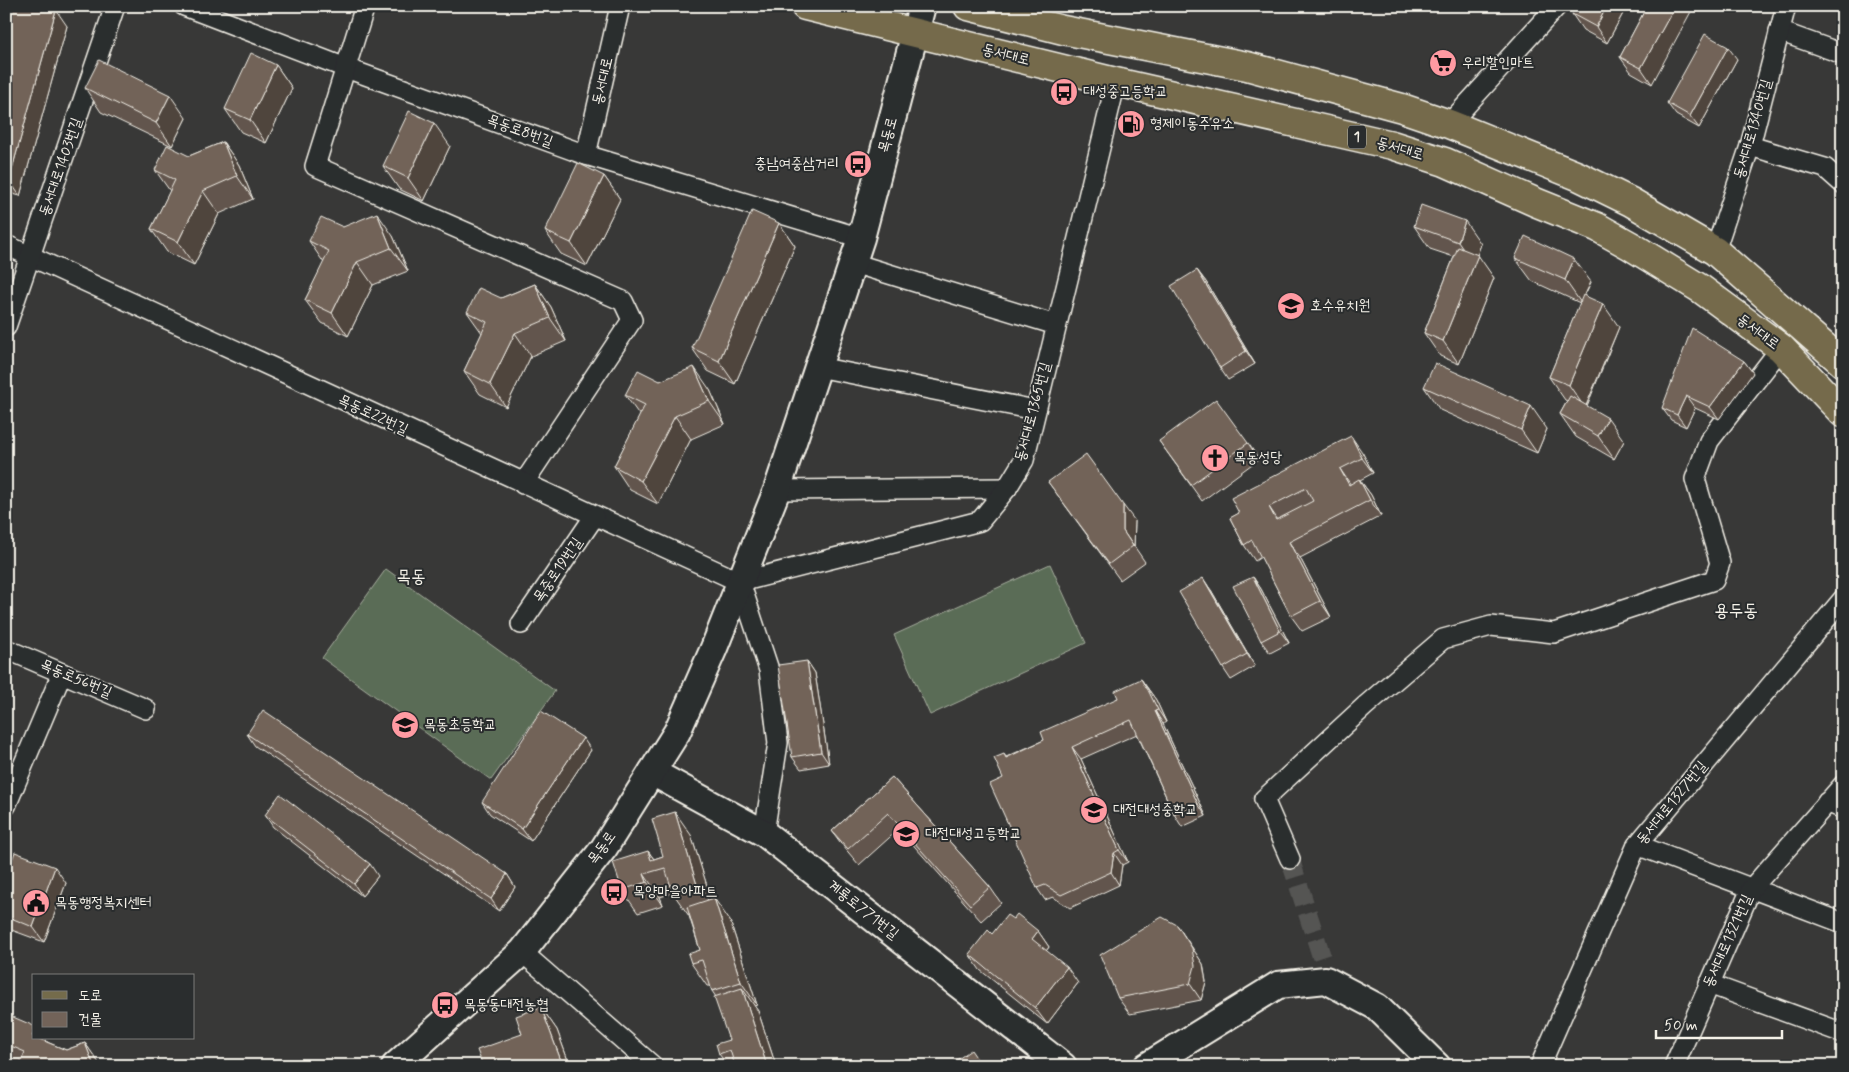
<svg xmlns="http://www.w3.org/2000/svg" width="1849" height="1072" font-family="Mynerve,'Poor Story',sans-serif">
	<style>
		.grass { fill: #5a6c56; stroke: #a7ae9f }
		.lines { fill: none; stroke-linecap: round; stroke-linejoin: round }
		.street-tunnel { stroke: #545452; stroke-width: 19; stroke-dasharray: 19 9; stroke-linecap: butt }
		.street-casing { stroke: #f4f1e8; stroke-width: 22 }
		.secondary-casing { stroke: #f4f1e8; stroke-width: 30 }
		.primary-casing { stroke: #f4f1e8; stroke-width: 31 }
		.street { stroke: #2a2d2e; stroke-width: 19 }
		.secondary { stroke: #2a2d2e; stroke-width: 26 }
		.primary { stroke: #746b4b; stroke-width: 28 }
		.wall { fill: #62554d; stroke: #f4f1e8 }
		.shaded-wall { fill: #50453e; stroke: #f4f1e8 }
		.building { fill: #726359; stroke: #f4f1e8; fill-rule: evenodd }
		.labels { text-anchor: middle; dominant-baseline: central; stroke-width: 4; stroke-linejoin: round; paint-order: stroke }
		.shield { fill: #2a2d2e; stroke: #b7b6b0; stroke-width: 1 }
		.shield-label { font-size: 14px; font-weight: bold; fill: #f4f1e8 }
		.street-label { font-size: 15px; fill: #f4f1e8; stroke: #2a2d2e }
		.poi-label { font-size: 15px; fill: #f4f1e8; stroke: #2a2d2e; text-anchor: start }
		.quarter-label { font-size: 18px; fill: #f4f1e8; stroke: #2a2d2e }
	</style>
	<rect width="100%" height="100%" fill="#383837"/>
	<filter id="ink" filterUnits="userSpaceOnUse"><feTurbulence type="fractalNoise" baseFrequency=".02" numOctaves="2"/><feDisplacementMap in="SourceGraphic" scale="10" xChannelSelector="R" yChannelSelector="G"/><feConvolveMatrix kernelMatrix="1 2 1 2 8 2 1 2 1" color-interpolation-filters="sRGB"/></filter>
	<g filter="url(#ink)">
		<!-- grass -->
		<g class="grass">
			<path d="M1050,564L1086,643L930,715L894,635Z"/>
			<path d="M386,569L555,691L491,780L322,658Z"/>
		</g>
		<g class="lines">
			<!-- street-tunnel -->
			<path class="street-tunnel" d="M1290,859L1324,964"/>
			<!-- street casing -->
			<g class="street-casing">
				<g id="street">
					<path d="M184,6L346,68L586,155L861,238"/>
					<path d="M365,6L315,166L623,301L632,320L523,484"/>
					<path d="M1779,31L1843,54"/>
					<path d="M1449,124L1557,6"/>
					<path d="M1750,146L1825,168L1843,184"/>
					<path d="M586,155L620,6"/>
					<path d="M6,245L740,582"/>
					<path d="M1715,251L1750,146L1786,6"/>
					<path d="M853,263L1056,325"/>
					<path d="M6,327L115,6"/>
					<path d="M818,367L1035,410"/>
					<path d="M777,490L1007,488"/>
					<path d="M740,582L980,521L1007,488L1024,460L1116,82"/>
					<path d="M740,582L769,670L778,743L764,833"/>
					<path d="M521,624L594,517"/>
					<path d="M6,649L146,709"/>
					<path d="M1827,802L1843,809"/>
					<path d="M6,806L62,673"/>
					<path d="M1637,845L1843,923"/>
					<path d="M1290,859L1264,799L1365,706L1443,639L1491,626L1554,633L1714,580L1720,563L1695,479L1709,441L1781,348"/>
					<path d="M522,952L653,1066"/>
					<path d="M1709,984L1843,1033"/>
					<path d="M1540,1066L1637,845L1843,599"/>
					<path d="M1674,1066L1751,889L1843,785"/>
				</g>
			</g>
			<!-- secondary casing -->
			<g class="secondary-casing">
				<g id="secondary">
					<path d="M652,772L764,833L1063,1066"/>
					<path d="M395,1066L522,952L604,848L677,732L714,648L777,490L861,238L922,6"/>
					<path d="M1147,1066L1278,985L1326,980L1377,1007L1437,1066"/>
				</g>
			</g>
			<!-- primary casing -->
			<g class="primary-casing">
				<g id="primary">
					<path d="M805,6L1116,82L1392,145L1445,162L1535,202L1597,227L1631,246L1701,289L1781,348L1843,413"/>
					<path d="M968,6L1063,30L1247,66L1402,108L1449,124L1578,176L1631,202L1715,251L1843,363"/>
				</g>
			</g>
			<!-- street -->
			<use href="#street" class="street"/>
			<!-- secondary -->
			<use href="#secondary" class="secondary"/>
			<!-- primary -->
			<use href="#primary" class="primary"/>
		</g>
		<!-- wall -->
		<g class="wall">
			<path d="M6,6L67,26L20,196L6,192Z"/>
			<path d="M1576,6H1627L1607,43L1583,30L1572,14Z"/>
			<path d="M1647,6L1652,84L1631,72L1620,57Z"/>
			<path d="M1737,59L1699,128L1676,115L1667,103Z"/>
			<path d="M276,65L292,88L266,143L241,132L225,109Z"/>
			<path d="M85,88L186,118L172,146L101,112Z"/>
			<path d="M223,142L239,165L253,199L219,214L194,265L167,252L151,229L170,191L155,170Z"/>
			<path d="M450,146L424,201L399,189L383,166Z"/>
			<path d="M604,176L620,199L587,266L561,254L545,231Z"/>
			<path d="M779,223L795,246L735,384L708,371L692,348Z"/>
			<path d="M1414,226L1481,244L1477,255L1494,278L1459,364L1440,356L1424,333L1454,257L1430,249Z"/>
			<path d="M343,227L393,236L408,271L373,285L348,336L322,323L305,300L324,263L309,241Z"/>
			<path d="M1515,258L1591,282L1584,296L1619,327L1587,406L1624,441L1614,459L1576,437L1560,414L1567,401L1565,400L1549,377L1580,303L1532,281Z"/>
			<path d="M1197,270L1206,282L1255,364L1228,380L1220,368Z"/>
			<path d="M535,284L551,307L566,341L531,356L506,407L480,394L464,371L482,333L467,312Z"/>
			<path d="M1744,361L1753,373L1719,419L1695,408L1686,427L1671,420L1662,408Z"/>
			<path d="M660,381L710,390L725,424L691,439L658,504L630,490L614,466L640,416L625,395Z"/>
			<path d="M1424,387L1547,429L1537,453L1440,410Z"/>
			<path d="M1159,441L1248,443L1259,459L1202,501Z"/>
			<path d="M1362,452L1373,473L1360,480L1371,495L1381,516L1300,558L1331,617L1302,631L1291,616L1261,557L1255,561L1244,545L1230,518Z"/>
			<path d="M1048,482L1135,521L1134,546L1145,562L1120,580Z"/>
			<path d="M1253,577L1261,589L1289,643L1270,653L1261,641Z"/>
			<path d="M1211,590L1255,666L1231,680L1223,668Z"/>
			<path d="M807,661L815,673L829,764L801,769L792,757Z"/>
			<path d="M1141,679L1156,700L1166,722L1163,724L1206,816L1182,827L1174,814L1137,734L1081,759L1128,862L1122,865L1119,885L1070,908L1053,897L1045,900L1037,888L1003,778L1004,754L1006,757L1044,740L1118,698Z"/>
			<path d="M247,734L507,874L515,887L499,911L255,746Z"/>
			<path d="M591,750L531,841L490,814L482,802Z"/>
			<path d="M892,777L990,887L1001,903L981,921L899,829L859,865L843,846L832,831Z"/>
			<path d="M265,815L378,876L362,896L273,827Z"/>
			<path d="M691,835L711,899L730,921L757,1005L754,1006L758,1011L776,1066H728L719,1054L729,1040L716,997L712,991L710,986H707L691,963L700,950L689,916L673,893L660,897L663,905L638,913L622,890L648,851L654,859L663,856Z"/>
			<path d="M6,876L66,883L44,942L6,928Z"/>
			<path d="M1013,919L1038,931L1049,947L1046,951L1078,983L1047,1024L980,970L969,954L992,934Z"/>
			<path d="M1177,925L1203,964L1206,982L1201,1000L1130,1014L1118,998Z"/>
			<path d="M541,1007L557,1030L570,1066H483L522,1034Z"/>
			<path d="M6,1014L47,1042L66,1050L85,1043L101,1066H19L6,1060Z"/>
		</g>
		<!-- shaded-wall -->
		<g class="shaded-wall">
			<path d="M1607,6H1627L1607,43L1596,27Z"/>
			<path d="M1675,6H1694L1652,84L1641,68Z"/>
			<path d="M56,10L67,26L20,196L9,180Z"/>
			<path d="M1728,47L1737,59L1699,128L1690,116Z"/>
			<path d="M276,65L292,88L266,143L250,120Z"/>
			<path d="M170,95L186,118L172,146L156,123Z"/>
			<path d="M434,123L450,146L424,201L408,178Z"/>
			<path d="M223,142L239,165L253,199L237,176Z"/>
			<path d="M604,176L620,199L587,266L571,243Z"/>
			<path d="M203,191L219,214L194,265L178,242Z"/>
			<path d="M377,213L393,236L408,271L391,248Z"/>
			<path d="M1465,221L1481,244L1474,264L1478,255L1494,278L1459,364L1443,341L1474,265L1458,242Z"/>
			<path d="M779,223L795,246L735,384L719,361Z"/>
			<path d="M1574,259L1591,282L1581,303L1565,280Z"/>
			<path d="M357,262L373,285L348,336L332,313Z"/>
			<path d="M1197,270L1206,282L1255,364L1246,351Z"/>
			<path d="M535,284L551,307L566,341L550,318Z"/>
			<path d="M1603,304L1619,327L1585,408L1569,385Z"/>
			<path d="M515,333L531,356L506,407L490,384Z"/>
			<path d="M1744,361L1753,373L1719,419L1710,407Z"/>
			<path d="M694,367L710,390L725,424L709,401Z"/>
			<path d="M1686,396L1695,408L1686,427L1677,415Z"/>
			<path d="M1531,406L1547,429L1537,453L1521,430Z"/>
			<path d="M675,416L691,439L658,504L641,481Z"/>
			<path d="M1608,418L1624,441L1614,459L1598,436Z"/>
			<path d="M1351,436L1362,452L1373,473L1362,458Z"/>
			<path d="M1340,469L1351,485H1349Z"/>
			<path d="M1359,479L1371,495L1381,516L1370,500Z"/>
			<path d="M1123,505L1135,521L1134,547L1123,531Z"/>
			<path d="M1269,507L1280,523L1276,520Z"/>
			<path d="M1289,542L1300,558L1331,617L1320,601Z"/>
			<path d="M1253,577L1261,589L1289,643L1280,631Z"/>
			<path d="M1203,578L1211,590L1255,666L1247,654Z"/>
			<path d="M807,661L815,673L829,764L821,752Z"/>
			<path d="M1141,679L1156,700L1166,722L1158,710Z"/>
			<path d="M1155,711L1163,724L1206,816L1198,804Z"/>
			<path d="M583,738L591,750L531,841L522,829Z"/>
			<path d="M1072,747L1081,759L1128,862L1119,850Z"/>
			<path d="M675,812L691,835L714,908L697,885Z"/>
			<path d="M648,851L661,869L651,860Z"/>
			<path d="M1114,853L1122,865L1119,885L1111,872Z"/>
			<path d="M370,864L378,876L362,896L354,884Z"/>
			<path d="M55,867L66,883L44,942L33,927Z"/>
			<path d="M507,874L515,887L499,911L491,899Z"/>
			<path d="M644,874L660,897L663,905L647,882Z"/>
			<path d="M714,898L730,921L757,1005L741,982Z"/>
			<path d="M1177,925L1203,964L1206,982L1201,1000L1190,984Z"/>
			<path d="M1038,931L1049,947L1043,955L1032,939Z"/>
			<path d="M1067,967L1078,983L1047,1024L1035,1008Z"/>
			<path d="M742,988L758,1011L776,1066H767Z"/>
			<path d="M541,1007L557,1030L570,1066H563Z"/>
			<path d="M34,1038H45L52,1050Z"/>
			<path d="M85,1043L101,1066H94Z"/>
		</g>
		<!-- building -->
		<g class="building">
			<path d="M6,6H41L56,10L9,180L6,179Z"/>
			<path d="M1576,6H1607L1596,27L1572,14Z"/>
			<path d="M1647,6H1675L1641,68L1620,57Z"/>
			<path d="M1705,34L1728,47L1690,116L1667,103Z"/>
			<path d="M251,53L276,65L250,120L225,109Z"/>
			<path d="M99,60L170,95L156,123L85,88Z"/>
			<path d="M409,111L434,123L408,178L383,166Z"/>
			<path d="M223,142L237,176L203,191L178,242L151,229L175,180L155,170L167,145L189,156Z"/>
			<path d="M578,163L604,176L571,243L545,231Z"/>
			<path d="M1421,205L1465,221L1458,242L1414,226Z"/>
			<path d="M752,211L779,223L719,361L692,348Z"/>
			<path d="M377,213L391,248L357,262L332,313L305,300L329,251L309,241L321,217L343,227Z"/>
			<path d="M1525,236L1574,259L1565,280L1515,258Z"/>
			<path d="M1458,247L1478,255L1443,341L1424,333Z"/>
			<path d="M1197,270L1246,351L1220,368L1171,286Z"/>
			<path d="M535,284L550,318L515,333L490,384L464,371L487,322L467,312L479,288L501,298Z"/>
			<path d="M1583,295L1603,304L1569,385L1549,377Z"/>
			<path d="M1692,328L1744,361L1710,407L1686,396L1677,415L1662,408Z"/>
			<path d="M1435,363L1531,406L1521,430L1424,387Z"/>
			<path d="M694,367L709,401L675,416L641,481L614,466L645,405L625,395L638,370L660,381Z"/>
			<path d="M1570,396L1608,418L1598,436L1560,414Z"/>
			<path d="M1216,399L1248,443L1191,485L1159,441Z"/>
			<path d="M1351,436L1362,458L1340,469L1349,485L1359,479L1370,500L1289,542L1320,601L1291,616L1252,540L1244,545L1230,518L1239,513L1231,498ZM1306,488L1313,501L1276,520L1269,507Z"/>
			<path d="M1086,454L1123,505V531L1133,546L1109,564L1048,482Z"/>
			<path d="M1253,577L1280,631L1261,641L1233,586Z"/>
			<path d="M1203,578L1247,654L1223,668L1179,592Z"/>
			<path d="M807,661L821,752L792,757L778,665Z"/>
			<path d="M1141,679L1146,688H1147L1158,710L1155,711L1198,804L1174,814L1131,720L1072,747L1119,850L1114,853L1111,872L1061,895L1045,885L1037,888L990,784L1003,778L994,758L1004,754L1006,758L1044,740L1041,732L1118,698L1115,691Z"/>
			<path d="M263,710L507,874L491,899L247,734Z"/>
			<path d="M541,711L583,738L522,829L482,802Z"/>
			<path d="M892,777L990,887L970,905L888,813L848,849L832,831Z"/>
			<path d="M280,794L370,864L354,884L265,815Z"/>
			<path d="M675,812L697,885L673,893L665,868L644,874L647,882L622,890L613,862L648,851L651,860L663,856L652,819Z"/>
			<path d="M15,852L55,867L33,927L6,916V876Z"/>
			<path d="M714,898L741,982L712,991L702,960L691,963L688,954L700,950L687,907Z"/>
			<path d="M1017,914L1038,931L1032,939L1067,967L1035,1008L969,954L988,930L992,934L1007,915L1013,919Z"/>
			<path d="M1162,917L1177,925L1192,948L1195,966L1190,984L1118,998L1100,955Z"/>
			<path d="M742,988L767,1066H735L730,1050L719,1054L716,1044L729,1040L714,997Z"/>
			<path d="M541,1007L563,1066H533L531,1061L517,1066H483L477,1050L522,1034L516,1016Z"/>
			<path d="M6,1014L34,1026V1033L32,1036L34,1037V1038H37L66,1050L85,1043L94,1066H19L25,1052L6,1044Z"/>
			<path d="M971,1050L982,1066H948Z"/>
		</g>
	</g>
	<!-- icons -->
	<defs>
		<g id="supermarket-disc" transform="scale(1.4375)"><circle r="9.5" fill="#ff9aa2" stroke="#2a2d2e"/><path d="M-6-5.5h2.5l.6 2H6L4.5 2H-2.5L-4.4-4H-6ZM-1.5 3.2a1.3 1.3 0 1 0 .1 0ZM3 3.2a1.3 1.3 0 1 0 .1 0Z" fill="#111"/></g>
		<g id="bus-disc" transform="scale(1.4375)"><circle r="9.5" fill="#ff9aa2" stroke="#2a2d2e"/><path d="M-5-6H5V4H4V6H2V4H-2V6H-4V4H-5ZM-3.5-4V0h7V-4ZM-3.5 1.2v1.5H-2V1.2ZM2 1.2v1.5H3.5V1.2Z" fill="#111"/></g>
		<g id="fuel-disc" transform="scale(1.4375)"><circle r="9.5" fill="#ff9aa2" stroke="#2a2d2e"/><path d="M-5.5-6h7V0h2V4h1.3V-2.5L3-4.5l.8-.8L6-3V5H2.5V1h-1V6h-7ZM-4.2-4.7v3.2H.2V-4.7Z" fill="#111"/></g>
		<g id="school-disc" transform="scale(1.4375)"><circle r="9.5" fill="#ff9aa2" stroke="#2a2d2e"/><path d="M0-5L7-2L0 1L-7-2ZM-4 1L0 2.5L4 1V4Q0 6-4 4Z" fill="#111"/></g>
		<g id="church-disc" transform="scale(1.4375)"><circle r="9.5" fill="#ff9aa2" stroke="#2a2d2e"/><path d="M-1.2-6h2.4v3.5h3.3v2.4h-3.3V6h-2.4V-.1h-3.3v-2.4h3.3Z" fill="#111"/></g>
		<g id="civic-disc" transform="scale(1.4375)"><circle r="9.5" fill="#ff9aa2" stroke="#2a2d2e"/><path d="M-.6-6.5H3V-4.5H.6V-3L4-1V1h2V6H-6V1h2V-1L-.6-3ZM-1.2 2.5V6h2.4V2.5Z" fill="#111"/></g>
	</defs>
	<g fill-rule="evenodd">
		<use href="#supermarket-disc" x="1443" y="63"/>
		<use href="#bus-disc" x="1064" y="92"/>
		<use href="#fuel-disc" x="1131" y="124"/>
		<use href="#bus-disc" x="858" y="164"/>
		<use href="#school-disc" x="1291" y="306"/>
		<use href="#church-disc" x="1215" y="458"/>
		<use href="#school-disc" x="405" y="725"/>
		<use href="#school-disc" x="1094" y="810"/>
		<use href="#school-disc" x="906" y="834"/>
		<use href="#bus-disc" x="614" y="892"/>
		<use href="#civic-disc" x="36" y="903"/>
		<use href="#bus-disc" x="445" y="1005"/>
	</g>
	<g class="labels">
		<!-- shield labels -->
		<rect class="shield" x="1348" y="125.5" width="18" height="23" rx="4"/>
		<g class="shield-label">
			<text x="1357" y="137">1</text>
		</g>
		<!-- street labels -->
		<g class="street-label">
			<text transform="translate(1006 55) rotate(14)">동서대로</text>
			<text transform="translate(603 81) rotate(-77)">동서대로</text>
			<text transform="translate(1753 129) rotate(-74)">동서대로1340번길</text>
			<text transform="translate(520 131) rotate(20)">목동로8번길</text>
			<text transform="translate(888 135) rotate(-75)">목동로</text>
			<text transform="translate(1400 149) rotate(16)">동서대로</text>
			<text transform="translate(61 167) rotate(-71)">동서대로1403번길</text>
			<text transform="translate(1758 332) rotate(37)">동서대로</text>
			<text transform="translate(1033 412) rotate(-75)">동서대로1365번길</text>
			<text transform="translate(373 415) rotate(25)">목동로22번길</text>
			<text transform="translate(558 570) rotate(-56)">목중로19번길</text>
			<text transform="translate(76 679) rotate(23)">목동로56번길</text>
			<text transform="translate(1672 803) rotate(-51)">동서대로1327번길</text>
			<text transform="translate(602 848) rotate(-54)">목동로</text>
			<text transform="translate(863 910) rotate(38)">계룡로771번길</text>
			<text transform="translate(1728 941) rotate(-66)">동서대로1321번길</text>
		</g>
		<!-- poi labels -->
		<g class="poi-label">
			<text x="1462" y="63">우리할인마트</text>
			<text x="1083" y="92">대성중고등학교</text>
			<text x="1150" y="124">형제이동주유소</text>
			<text x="839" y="164" text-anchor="end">충남여중삼거리</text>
			<text x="1310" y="306">호수유치원</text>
			<text x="1234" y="458">목동성당</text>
			<text x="424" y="725">목동초등학교</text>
			<text x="1113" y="810">대전대성중학교</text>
			<text x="925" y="834">대전대성고등학교</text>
			<text x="633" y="892">목양마을아파트</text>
			<text x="55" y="903">목동행정복지센터</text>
			<text x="464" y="1005">목동동대전농협</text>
		</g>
		<!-- quarter labels -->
		<g class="quarter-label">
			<text x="411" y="577">목동</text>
			<text x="1736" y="611">용두동</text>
		</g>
	</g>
	<!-- margin -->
	<rect width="1849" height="1072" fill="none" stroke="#2a2d2e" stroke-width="25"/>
	<rect x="12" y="12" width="1824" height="1047" fill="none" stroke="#f4f1e8" stroke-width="2" filter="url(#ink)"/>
	<!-- legend -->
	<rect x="32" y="974" width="162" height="65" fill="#2a2d2e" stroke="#7b7b78"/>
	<rect x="42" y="991" width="25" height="8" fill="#746b4b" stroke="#7b7b78"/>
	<text x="78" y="1000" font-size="15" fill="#f4f1e8">도로</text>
	<rect x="42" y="1012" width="25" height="15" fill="#726359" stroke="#7b7b78"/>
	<text x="78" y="1024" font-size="15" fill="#f4f1e8">건물</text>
	<!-- scale -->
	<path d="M1656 1030v8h126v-8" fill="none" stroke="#f4f1e8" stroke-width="2.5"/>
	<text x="1664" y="1030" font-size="15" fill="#f4f1e8" stroke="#2a2d2e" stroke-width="4" paint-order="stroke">50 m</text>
</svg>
